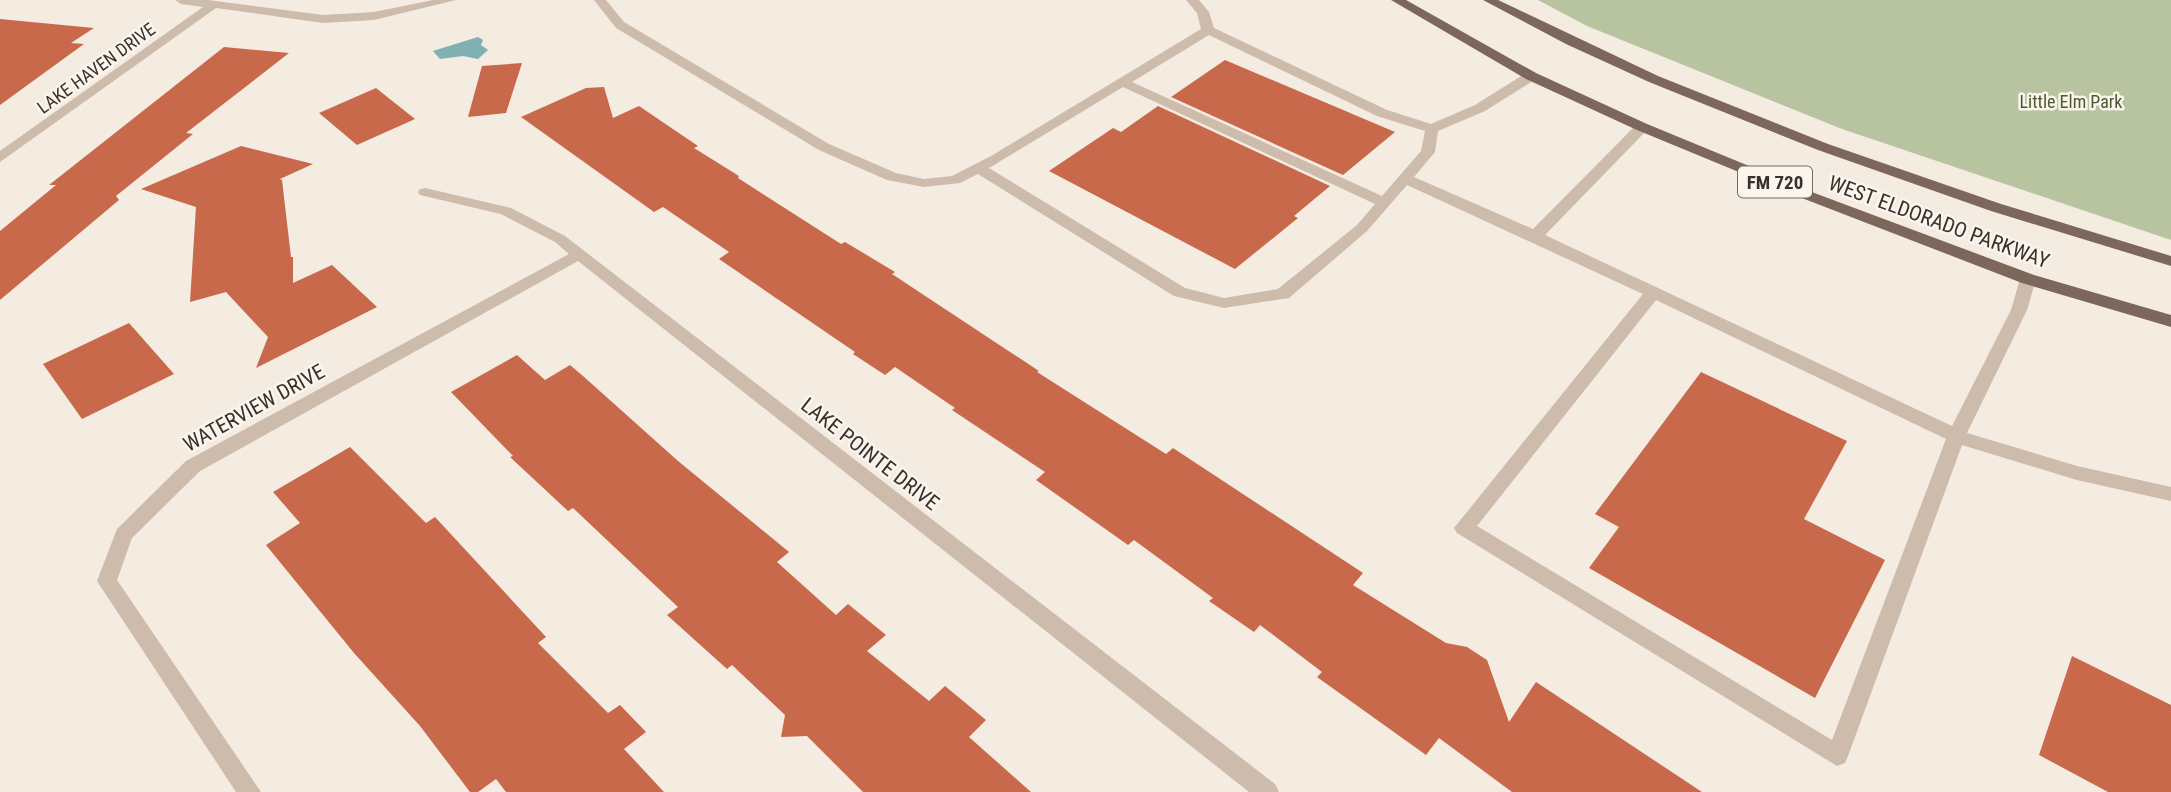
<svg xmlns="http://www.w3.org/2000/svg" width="2171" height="792" font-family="'Roboto Condensed',sans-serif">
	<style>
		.green { fill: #b8c4a0 }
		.water { fill: #7fb0b2 }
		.building { fill: #c8694b }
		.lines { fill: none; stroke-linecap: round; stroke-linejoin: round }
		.minor { fill: #cdbbac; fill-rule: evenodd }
		.major { fill: #7d675c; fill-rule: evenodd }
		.labels { text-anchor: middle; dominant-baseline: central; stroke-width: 5; stroke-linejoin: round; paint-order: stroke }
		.far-street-label { font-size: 18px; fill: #3b302b; stroke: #fbf5ee }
		.far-park-label { font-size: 18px; fill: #4a5a2e; stroke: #fbf5ee }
		.shield { fill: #fbf5ee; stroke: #756b66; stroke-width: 2 }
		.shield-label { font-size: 19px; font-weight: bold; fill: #3b302b }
		.street-label { font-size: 21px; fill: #3b302b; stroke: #fbf5ee }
	</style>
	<rect width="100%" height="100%" fill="#f4ebe1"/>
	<!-- green -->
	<path class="green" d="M1538,0H2171V240L1842,129L1587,26Z"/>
	<!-- water -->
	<path class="water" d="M478,37L483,40L481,45L488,50L478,59L463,56L440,59L433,51Z"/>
	<!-- building -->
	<g class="building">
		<path d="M0,19L94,28L71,43L84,44L0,105Z"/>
		<path d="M224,47L289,53L186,133L193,134L116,196L119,200L0,300V231L56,185H49Z"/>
		<path d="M1225,60L1395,132L1343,175L1171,97Z"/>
		<path d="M522,63L506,113L468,117L482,66Z"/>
		<path d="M604,87L613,118L639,106L698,146L694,148L739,176L738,178L841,244L845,242L895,272L892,274L1039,371L1037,372L1166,454L1173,448L1363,573L1353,585L1446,643L1467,647L1487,660L1509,722L1536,682L1702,792H1512L1439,738L1426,755L1317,677L1322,672L1260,625L1254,632L1209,601L1213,598L1134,540L1128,545L1036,480L1045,472L952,410L955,408L895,367L885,375L853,354L855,352L719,259L729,252L663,207L654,212L521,117L586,88Z"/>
		<path d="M376,88L415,119L357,145L319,113Z"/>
		<path d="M1158,106L1330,186L1294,216L1298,218L1235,269L1049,171L1113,128L1121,132Z"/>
		<path d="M241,146L313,164L280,179L282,180L291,257H293V283L332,265L377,307L256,368L268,337L226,292L190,302L196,207L141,189Z"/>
		<path d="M129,323L174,374L82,419L43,364Z"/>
		<path d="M517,355L545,380L570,365L583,376L678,461L789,552L777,562L836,615L848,604L886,635L867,651L929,701L945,686L986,720L969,737L1031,792H863L807,736L781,737L785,715L732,665L727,669L667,615L678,607L573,508L568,511L510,457L513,456L451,392Z"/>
		<path d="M1701,372L1847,441L1804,519L1885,560L1815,698L1589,568L1619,527L1595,514Z"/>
		<path d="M350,447L426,523L435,517L546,637L538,643L608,713L620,705L646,732L624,749L664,792H506L496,779L478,792H470L420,726L354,653L266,545L300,523L273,492Z"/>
		<path d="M2072,656L2171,705V792H2108L2039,755Z"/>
	</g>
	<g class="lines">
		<!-- minor -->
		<g class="minor">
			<path d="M175,0H208L323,15L374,12L433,0H456L374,20L323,23L216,8L0,162V151L203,7L181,4Z"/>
			<path d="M594,0H606L624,22L829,144L896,173L924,179L952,176L991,156L1201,29L1197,13L1186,0H1199L1209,12L1214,28L1387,110L1431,124L1475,105L1526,73H1536V79L1485,111L1438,131L1435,152L1414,177L1533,229L1637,124H1647V130L1545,235L1952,426L2011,310L2020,279L2022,275H2034L2036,279L2027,310L1967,433L2077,466L2171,487V501L2077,480L1962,445L1848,756L1845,763L1837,766L1457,533L1454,528L1643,294L1407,185L1367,231L1289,298L1224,308L1174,296L978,174L960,183L924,187L887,180L819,150L616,28ZM1209,35L1377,116L1425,131L1421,151L1382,196L1132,82ZM1123,87L1375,204L1357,225L1278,289L1224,298L1185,288L989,168ZM1656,300L1946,439L1832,740L1477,526Z"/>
			<path d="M425,188L511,208L565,236L1275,784L1279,792H1249L578,261L200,471L132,538L117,580L261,792H236L97,581L117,529L186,461L569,254L555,242L501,214L420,195L418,192L420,189Z"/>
		</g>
		<!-- major -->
		<g class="major">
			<path d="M1391,0H1406L1536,73L1647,124L1817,194L2034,275L2171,315V327L2022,283L1807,200L1637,130L1526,79Z"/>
			<path d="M1483,0H1498L1658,76L1828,144L2001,204L2171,256V266L1991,211L1818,150L1649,82L1566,44Z"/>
		</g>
	</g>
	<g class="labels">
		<!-- far-street labels -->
		<g class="far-street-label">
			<text transform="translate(96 68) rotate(-36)">LAKE HAVEN DRIVE</text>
		</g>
		<!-- far-park labels -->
		<g class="far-park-label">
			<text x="2071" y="101">Little Elm Park</text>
		</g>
		<!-- shield labels -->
		<rect class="shield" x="1738" y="166.5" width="74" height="31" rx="5"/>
		<g class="shield-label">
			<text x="1775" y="182">FM 720</text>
		</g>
		<!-- street labels -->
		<g class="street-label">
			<text transform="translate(1939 222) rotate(20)">WEST ELDORADO PARKWAY</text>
			<text transform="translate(254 408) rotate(-29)">WATERVIEW DRIVE</text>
			<text transform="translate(870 454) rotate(38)">LAKE POINTE DRIVE</text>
		</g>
	</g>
</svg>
